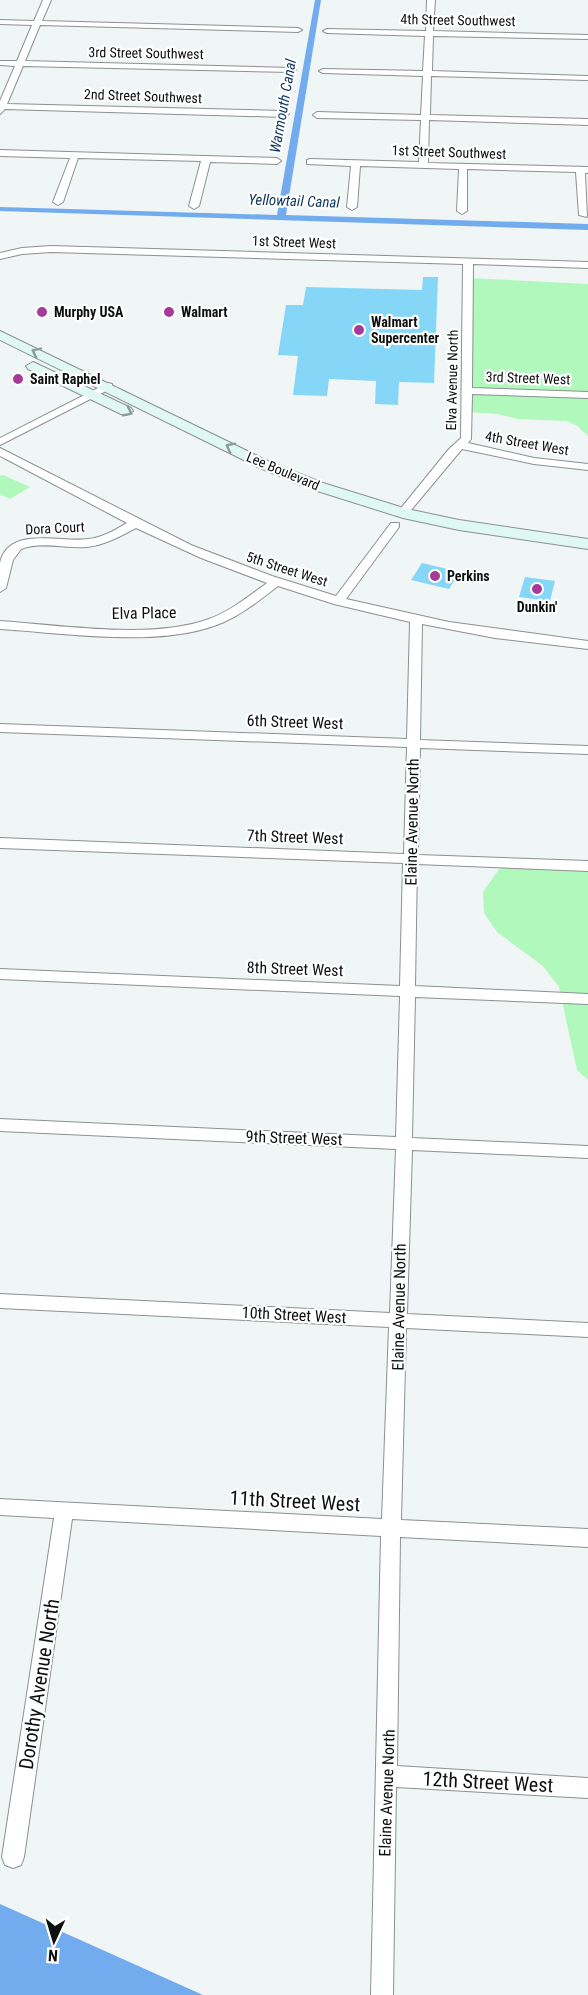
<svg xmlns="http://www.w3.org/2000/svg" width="588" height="1995" font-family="'Roboto Condensed',sans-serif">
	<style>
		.green { fill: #b1f8bd }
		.water { fill: #72abee }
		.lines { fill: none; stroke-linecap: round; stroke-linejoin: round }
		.canal { fill: #72abee; fill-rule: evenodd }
		.building { fill: #86d6f8 }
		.street-casing { stroke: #8c9090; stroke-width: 2 }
		.secondary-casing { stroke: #8c9090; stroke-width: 2 }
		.street { fill: #fff; fill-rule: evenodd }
		.secondary { fill: #dff9f2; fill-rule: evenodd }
		.oneway { stroke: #8b9b97 }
		.poi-dot { fill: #a53a9b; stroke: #fff; stroke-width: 2 }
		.labels { text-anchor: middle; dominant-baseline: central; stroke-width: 4.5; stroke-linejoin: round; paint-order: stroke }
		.far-street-label { font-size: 14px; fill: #0d0f0f; stroke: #fff }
		.far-poi-label { font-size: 14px; font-weight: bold; fill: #0d0f0f; stroke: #fff; text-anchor: start }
		.far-water-label { font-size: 15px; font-style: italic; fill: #0c345e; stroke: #fff }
		.street-label { font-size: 16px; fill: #0d0f0f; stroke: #fff }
		.near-street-label { font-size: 20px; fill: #0d0f0f; stroke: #fff }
	</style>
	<rect width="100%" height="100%" fill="#f0f5f5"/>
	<!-- green -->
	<g class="green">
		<path d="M469,278L588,284V436L576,425L566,421L518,419L497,414L468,412Z"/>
		<path d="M3,475L30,487L10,499L0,494V476Z"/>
		<path d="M504,862L588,865V1080L577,1070L559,987L543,966L497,932L484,913L483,892Z"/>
	</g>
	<!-- water -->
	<path class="water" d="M0,1904L203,1995H0Z"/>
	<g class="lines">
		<!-- canal -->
		<path class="canal" d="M315,0H321L286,215L588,224V230L0,211V207L277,215Z"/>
	</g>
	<!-- building -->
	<g class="building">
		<path d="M423,277H438L434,383L399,382L398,405L375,404L376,381L329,379L327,396L293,395L298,356L278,355L286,305H303L306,287L422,290Z"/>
		<path d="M422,563L460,572L449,589L411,580Z"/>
		<path d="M525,577L555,581L550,601L519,597Z"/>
	</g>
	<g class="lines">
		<!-- street casing -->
		<g class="street-casing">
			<g id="street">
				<path d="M43,0H51L42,21L298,28L302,30L298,32L40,25L25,61L292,68L296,70L292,72L23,66L7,104L285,111L289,114L285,117L5,109L0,114V101L15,66L0,65V61H17L32,25L0,24V20L34,21Z"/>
				<path d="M427,0H435L433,31L588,35V39L433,36L432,71L588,76V80L431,76L430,115L588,119V125L429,120L428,163L588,167V173H585L587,217L579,215L576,172L467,169V211L462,214L457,211L459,169L360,166L357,207L352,210L347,207L351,166L307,164V160L310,159L419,162L421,120L317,118L313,115L317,112L421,115L423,76L323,73L319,71L323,69L423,71L425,36L327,33L323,31L327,29L426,31Z"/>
				<path d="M0,150L277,158L281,161L277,164L210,162L199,206L194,209L189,206L201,161L78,158L63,202L58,205L53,202L70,158L0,156Z"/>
				<path d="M51,246L588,262V268L473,264L472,388L588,392V398L472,394L471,439L468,443L534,458L588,464V470L534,464L462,449L407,515H399L397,513L449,449L461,438L463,264L51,252L22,254L0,259V253L22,248Z"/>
				<path d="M108,383L112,384V388L0,445V438Z"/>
				<path d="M0,448L191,545L272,576L336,596L391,523H399V527L346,599L449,622L588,641V649L495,638L422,624L420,740L588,746V754L420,748L418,855L588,861V871L417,864L415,986L588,994V1004L415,997L412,1138L588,1146V1158L412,1150L407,1314L588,1323V1337L406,1328L401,1520L588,1529V1547L400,1537L397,1766L588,1778V1798L396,1787L393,1995H371L381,1536L72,1519L24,1857L21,1865L13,1868L5,1865L2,1857L54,1518L0,1515V1499L382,1519L389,1327L0,1308V1294L390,1313L396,1149L0,1131V1119L396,1137L400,996L0,979V969L400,986L403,863L0,848V838L404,854L407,747L0,732V724L407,739L410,622L334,604L278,586C261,599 244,613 224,622C164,649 66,633 0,629V621C61,625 152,640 209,619C231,611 249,596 267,583L201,558L136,528C121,536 105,545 87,547C65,549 42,541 21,549L13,560L6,588L0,592C0,583 0,572 0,563C8,525 62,543 88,539C102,538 115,530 127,523L6,459L0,456Z"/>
			</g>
		</g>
		<!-- secondary casing -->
		<g class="secondary-casing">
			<g id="secondary">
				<path d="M0,331L270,462L323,483L407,509L459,520L588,539V549L459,530L403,518L311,489L260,468L0,340Z"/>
				<path d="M33,362L131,408L133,411L126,415L121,414L28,369L26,366Z"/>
			</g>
		</g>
		<!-- street -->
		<use href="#street" class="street"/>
		<!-- secondary -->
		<use href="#secondary" class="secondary"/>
	</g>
	<!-- one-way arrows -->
	<defs><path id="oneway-chevron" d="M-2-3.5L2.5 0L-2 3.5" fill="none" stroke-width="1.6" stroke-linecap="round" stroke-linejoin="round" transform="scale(1.5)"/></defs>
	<g class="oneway">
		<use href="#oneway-chevron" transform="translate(36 352) rotate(-154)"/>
		<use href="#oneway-chevron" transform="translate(128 412) rotate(26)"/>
		<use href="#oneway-chevron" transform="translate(230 447) rotate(-153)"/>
	</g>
	<!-- markers -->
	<g class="poi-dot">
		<circle cx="42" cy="312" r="6"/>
		<circle cx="169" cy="312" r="6"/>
		<circle cx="359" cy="330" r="6"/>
		<circle cx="18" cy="379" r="6"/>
		<circle cx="435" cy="576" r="6"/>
		<circle cx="537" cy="589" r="6"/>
	</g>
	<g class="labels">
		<!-- far-street labels -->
		<g class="far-street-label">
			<text transform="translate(458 20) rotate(1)">4th Street Southwest</text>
			<text transform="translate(146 53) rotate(1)">3rd Street Southwest</text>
			<text transform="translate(143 96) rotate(2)">2nd Street Southwest</text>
			<text transform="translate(449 152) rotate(2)">1st Street Southwest</text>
			<text transform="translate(294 242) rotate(2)">1st Street West</text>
			<text transform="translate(528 378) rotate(2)">3rd Street West</text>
			<text transform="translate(452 380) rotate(-89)">Elva Avenue North</text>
			<text transform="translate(527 443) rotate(10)">4th Street West</text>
			<text transform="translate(283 471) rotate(23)">Lee Boulevard</text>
			<text transform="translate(55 528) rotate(-3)">Dora Court</text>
			<text transform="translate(287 569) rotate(18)">5th Street West</text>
		</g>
		<!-- far-poi labels -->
		<g class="far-poi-label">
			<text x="54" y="312">Murphy USA</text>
			<text x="181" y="312">Walmart</text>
			<text x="371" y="322">Walmart<tspan x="371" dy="16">Supercenter</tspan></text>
			<text x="30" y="379">Saint Raphel</text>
			<text x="447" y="576">Perkins</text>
			<text x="537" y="607" text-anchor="middle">Dunkin'</text>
		</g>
		<!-- far-water labels -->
		<g class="far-water-label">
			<text transform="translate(283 106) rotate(-80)">Warmouth Canal</text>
			<text transform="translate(294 201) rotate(2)">Yellowtail Canal</text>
		</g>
		<!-- street labels -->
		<g class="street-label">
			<text transform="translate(144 613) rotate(-1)">Elva Place</text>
			<text transform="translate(295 722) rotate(2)">6th Street West</text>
			<text transform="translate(412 822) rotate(-89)">Elaine Avenue North</text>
			<text transform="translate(295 837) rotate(2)">7th Street West</text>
			<text transform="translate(295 969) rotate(2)">8th Street West</text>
			<text transform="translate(294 1138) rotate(2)">9th Street West</text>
			<text transform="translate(399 1307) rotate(-89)">Elaine Avenue North</text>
			<text transform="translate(294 1315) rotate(3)">10th Street West</text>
			<text transform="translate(387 1793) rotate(-88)">Elaine Avenue North</text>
		</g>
		<!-- near-street labels -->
		<g class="near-street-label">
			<text transform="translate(295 1501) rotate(3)">11th Street West</text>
			<text transform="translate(39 1684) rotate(-81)">Dorothy Avenue North</text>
			<text transform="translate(488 1782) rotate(3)">12th Street West</text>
		</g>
	</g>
	<!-- north arrow -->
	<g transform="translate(54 1941) rotate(184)" stroke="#ffffff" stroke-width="4.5" paint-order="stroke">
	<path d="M0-4.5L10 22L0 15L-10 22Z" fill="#0d0f0f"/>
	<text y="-9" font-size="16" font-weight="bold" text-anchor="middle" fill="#0d0f0f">N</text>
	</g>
</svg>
